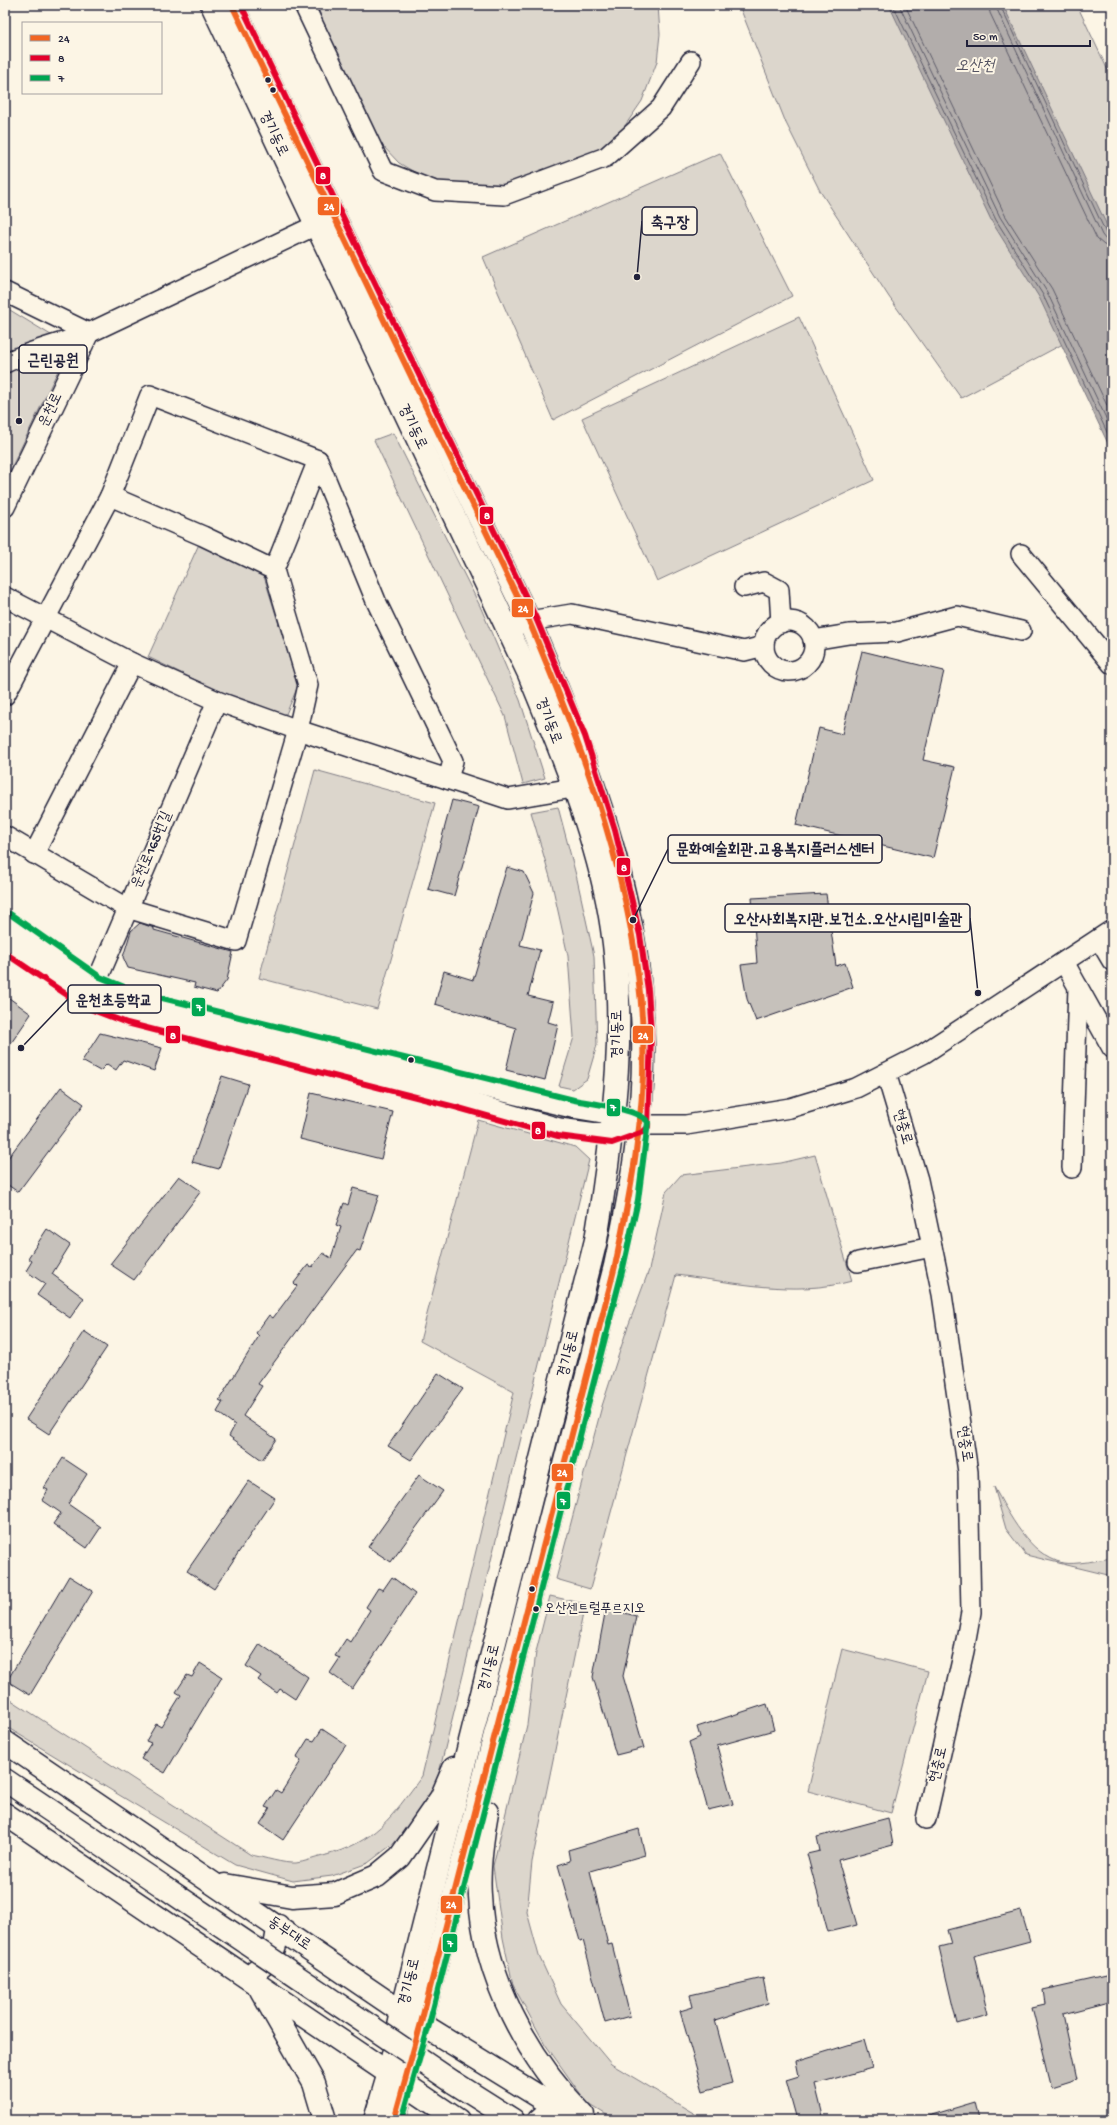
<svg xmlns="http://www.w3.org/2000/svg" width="1117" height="2125" font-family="'Gochi Hand','Poor Story',sans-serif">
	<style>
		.green { fill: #dcd6cc; stroke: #7f7c84 }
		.water { fill: #b2adab; stroke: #78757e }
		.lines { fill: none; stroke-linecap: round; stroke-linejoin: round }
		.shore { stroke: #5c5a68; stroke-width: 1 }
		.building { fill: #c6c1bb; stroke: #22223b }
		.minor-casing { stroke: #22223b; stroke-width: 22 }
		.major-casing { stroke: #22223b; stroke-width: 25 }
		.minor { stroke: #fcf5e5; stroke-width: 19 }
		.major { stroke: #fcf5e5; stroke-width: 22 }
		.major-bridge-casing { stroke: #22223b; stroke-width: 25; stroke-linecap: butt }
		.major-bridge { stroke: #fcf5e5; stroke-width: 22 }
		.bus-1-casing { stroke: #fcf5e5; stroke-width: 9 }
		.bus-2-casing { stroke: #fcf5e5; stroke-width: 9 }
		.bus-3-casing { stroke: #fcf5e5; stroke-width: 9 }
		.bus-1 { stroke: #f26522; stroke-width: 6 }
		.bus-2 { stroke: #e4002b; stroke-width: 6 }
		.bus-3 { stroke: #00a651; stroke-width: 6 }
		.bus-dot { fill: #22223b; stroke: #fcf5e5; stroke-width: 1.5 }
		.labels { text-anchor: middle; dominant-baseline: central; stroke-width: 4; stroke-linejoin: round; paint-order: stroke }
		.bus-label { font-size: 14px; fill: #22223b; stroke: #fcf5e5; text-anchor: start }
		.street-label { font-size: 15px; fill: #22223b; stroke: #fcf5e5 }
		.water-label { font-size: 16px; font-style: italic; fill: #545362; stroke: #fcf5e5 }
		.leader { fill: none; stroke: #22223b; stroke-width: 1.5 }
		.callout-dot { fill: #22223b; stroke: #fcf5e5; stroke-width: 1.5 }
		.callout { fill: #fcf5e5; stroke: #22223b; stroke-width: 1.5 }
		.callout-label { font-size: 16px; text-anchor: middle; font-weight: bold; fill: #22223b }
		.line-badge { stroke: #fcf5e5; stroke-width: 1.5 }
		.badge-label { font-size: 11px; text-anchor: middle; font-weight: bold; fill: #fff }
	</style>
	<rect width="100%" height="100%" fill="#fcf5e5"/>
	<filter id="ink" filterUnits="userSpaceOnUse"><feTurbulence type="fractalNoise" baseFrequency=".025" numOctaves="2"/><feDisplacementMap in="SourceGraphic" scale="8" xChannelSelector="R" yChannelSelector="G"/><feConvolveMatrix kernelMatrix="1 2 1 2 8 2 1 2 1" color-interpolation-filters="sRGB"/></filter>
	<g filter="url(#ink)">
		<!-- green -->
		<g class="green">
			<path d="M317,5H658L660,34L657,62L642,101L622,130L601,151L519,189L448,184L421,176L399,163L383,146L353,108Z"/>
			<path d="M739,5H1077L1112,79V318L961,398L889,297L820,191L786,123Z"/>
			<path d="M720,153L792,296L553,420L483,257Z"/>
			<path d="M5,307L59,340L62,362L5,481Z"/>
			<path d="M799,317L874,480L657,581L582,418Z"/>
			<path d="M393,433L480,606L520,700L545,778L523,784L505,716L374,440Z"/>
			<path d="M199,544L262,570L298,686L286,714L272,717L148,657Z"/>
			<path d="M315,770L435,803L377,1009L259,978Z"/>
			<path d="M558,807L577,879L594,956L597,1045L587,1079L573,1089L559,1086L574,1037L568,956L552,884L531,812Z"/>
			<path d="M478,1120L575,1147L589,1160L437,1781L415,1820L394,1843L368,1863L332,1876L293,1881L235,1865L5,1726V1696L251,1855C263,1857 284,1864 296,1863C305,1862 314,1858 323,1856C376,1842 391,1818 422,1776L514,1392L420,1341Z"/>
			<path d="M815,1155L852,1281C793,1297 735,1282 676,1275L590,1589L556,1579L602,1406L627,1329L649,1270L666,1192L681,1175L781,1163Z"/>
			<path d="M994,1487C1009,1514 1029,1555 1063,1563C1075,1565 1099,1560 1112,1558V1576L1026,1555L1006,1529Z"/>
			<path d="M550,1596L585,1604L532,1862L527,1912L539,1956L561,2004L611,2064L705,2120H615L587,2103L545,2044L513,1985L503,1938L493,1866L527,1725L536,1652Z"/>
			<path d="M842,1649L928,1671L891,1813L808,1791Z"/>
		</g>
		<!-- water -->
		<path class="water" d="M889,5H1003L1112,236V452L1039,297L992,222Z"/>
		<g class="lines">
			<!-- shore -->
			<g class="shore">
				<path d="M893,5L996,220L1043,295L1112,443"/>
				<path d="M899,5L1000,217L1047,292L1112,431"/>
				<path d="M905,5L1005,215L1052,289L1112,416"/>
				<path d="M989,5L990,13L1097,239L1104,245L1112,247"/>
				<path d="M995,5L1102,235L1106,240L1112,241"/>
				<path d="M1000,5L1106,233L1112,236"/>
			</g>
		</g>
		<!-- building -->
		<g class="building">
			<path d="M862,651L944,671L923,760L955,767L933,858L796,825L819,728L842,734Z"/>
			<path d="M452,800L479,807L454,896L428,889Z"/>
			<path d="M507,867L524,872L534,893L520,945L540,950L528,996L553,1002L548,1022L558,1025L545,1080L506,1070L516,1028L435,1004L444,971L473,980Z"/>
			<path d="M826,894L836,966L845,963L853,987L756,1021L747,999L741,965L757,963L752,898Z"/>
			<path d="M140,923L154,928V930L233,952L227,980L217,993L194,987L195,983L128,968L123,957L131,931Z"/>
			<path d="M5,995L31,1014L5,1052Z"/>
			<path d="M100,1033L162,1048L154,1071L123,1060L116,1070L107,1064L100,1071L82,1061Z"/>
			<path d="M222,1076L248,1084L219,1169L192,1162Z"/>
			<path d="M61,1087L84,1104L18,1192L5,1183V1162Z"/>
			<path d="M311,1093L393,1112L381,1159L300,1139Z"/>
			<path d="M179,1176L201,1191L134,1280L110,1264Z"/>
			<path d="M353,1188L379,1195L360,1251L357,1250L258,1384L262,1386L243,1416L276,1439L262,1460L229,1436L235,1425L217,1412L223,1402L219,1400L259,1336L256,1333L269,1315L273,1318L297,1286L294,1283L308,1265L312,1267L323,1253L331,1258L341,1227L336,1225L344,1203L348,1205Z"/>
			<path d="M47,1229L70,1245L52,1274L84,1298L70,1318L37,1295L45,1284L26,1271L32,1261L28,1258Z"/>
			<path d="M84,1331L107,1347L49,1434L26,1419Z"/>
			<path d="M438,1373L463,1389L411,1460L388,1446Z"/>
			<path d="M63,1458L87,1474L68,1504L101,1527L87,1548L53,1524L61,1513L42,1500L48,1490L44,1488Z"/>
			<path d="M419,1475L443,1491L391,1562L368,1547Z"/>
			<path d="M249,1481L275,1498L214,1589L187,1571Z"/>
			<path d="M69,1576L93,1591L30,1695L7,1681Z"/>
			<path d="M392,1577L415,1594L352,1689L330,1673L340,1658L335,1656L346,1639L350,1642L370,1610L366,1607L378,1588L383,1590Z"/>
			<path d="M606,1608L636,1616L623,1676L644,1748L616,1755L593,1677Z"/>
			<path d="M260,1644L308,1677L295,1699L280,1689L277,1693L258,1680L261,1676L246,1666Z"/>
			<path d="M200,1663L222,1677L165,1773L141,1759L151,1743L146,1741L156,1724L161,1727L181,1695L176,1692L187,1675L192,1677Z"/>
			<path d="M767,1704L774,1730L717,1746L733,1804L708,1810L689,1742L700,1737L697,1727Z"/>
			<path d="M322,1729L346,1745L283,1840L260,1824L270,1809L265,1807L276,1790L281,1793L301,1761L296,1758L308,1739L314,1741Z"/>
			<path d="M888,1818L893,1845L838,1860L857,1925L828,1932L807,1854L820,1851L817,1837Z"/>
			<path d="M639,1829L645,1855L590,1871L608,1945L612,1944L630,2016L605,2023L583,1940L580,1941L558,1865L570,1861L568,1850Z"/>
			<path d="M1021,1911L1030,1941L974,1956L988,2015L957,2024L939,1947L951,1944L947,1930Z"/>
			<path d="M1110,1975L1112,2001L1063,2014L1077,2079L1052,2087L1032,2007L1045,2004L1043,1990Z"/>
			<path d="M763,1978L768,2003L715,2020L732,2083L703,2091L680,2011L693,2007L690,1995Z"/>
			<path d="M864,2040L872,2068L815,2084L824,2120H797L786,2080L799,2076L796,2061Z"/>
			<path d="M975,2102L979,2120H926L925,2117Z"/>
		</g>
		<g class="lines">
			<!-- minor casing -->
			<g class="minor-casing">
				<g id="minor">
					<path d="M304,5L383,171L435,191L504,195L606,157L661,108L691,61"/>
					<path d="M5,292L89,333"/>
					<path d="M5,363C32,350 61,344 89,333L329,219"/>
					<path d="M110,496L150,395L318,460L376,601L453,761L448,779"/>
					<path d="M5,507L89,333"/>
					<path d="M1021,554L1112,664"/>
					<path d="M274,570L318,460"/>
					<path d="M744,587L764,582L779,590L781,623"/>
					<path d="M5,597L132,663L217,701L298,730L508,799L573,788"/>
					<circle cx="789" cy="646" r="25"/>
					<path d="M515,626L529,621L572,614L744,651L764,646"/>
					<path d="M813,640L849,634L897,632L957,616L1021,631"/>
					<path d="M5,695L110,496L203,536L274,570L308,685L298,730L236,941L127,908L5,836"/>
					<path d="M34,854L132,663"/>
					<path d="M5,921L96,984L131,999L466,1083L572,1108L614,1115L626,1120"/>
					<path d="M1099,939L1112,961"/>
					<path d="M5,943L89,1000L129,1015L457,1099L559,1128L612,1135L640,1125H686L790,1108L856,1088L923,1054L1112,930"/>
					<path d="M1064,962L1112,1048"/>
					<path d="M91,995L217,701"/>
					<path d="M886,1073L918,1180L942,1294L968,1472L971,1612L964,1651L926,1819"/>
					<path d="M1072,1168L1078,987"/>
					<path d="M858,1262L932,1247"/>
				</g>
			</g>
			<!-- major casing -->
			<g class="major-casing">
				<g id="major">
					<path d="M212,5L529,674C559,747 591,822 607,900C630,1013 614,1127 596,1240L402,2012L389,2073L375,2120"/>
					<path d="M232,5L529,621C585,752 639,891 643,1035C645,1113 631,1190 615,1266L421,2023L394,2120"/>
					<path d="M5,1742L402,2012L577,2120"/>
					<path d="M5,1780L164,1887"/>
					<path d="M487,1812C482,1840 478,1868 480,1896C484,1978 527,2057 583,2115"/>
					<path d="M5,1814L458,2120"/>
					<path d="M225,1885L292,1897L335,1894L377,1876L400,1857L441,1798L454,1768"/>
					<path d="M247,1977C270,1962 276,1954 278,1926"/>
					<path d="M261,1990L314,2083L325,2120"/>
					<path d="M453,2082L513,2120"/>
					<path d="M539,2120L547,2113L558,2109"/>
				</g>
			</g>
			<!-- minor -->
			<use href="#minor" class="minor"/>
			<!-- major -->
			<use href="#major" class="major"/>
			<!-- major-bridge casing -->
			<g class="major-bridge-casing">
				<path id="major-bridge" d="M164,1887L453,2082"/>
			</g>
			<!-- major-bridge -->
			<use href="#major-bridge" class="major-bridge"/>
			<!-- bus-1 casing -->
			<g class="bus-1-casing">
				<path id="bus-1" d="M232,5L529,621C585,754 637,889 643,1034C646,1112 631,1190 615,1266L421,2023L394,2120"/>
			</g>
			<!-- bus-2 casing -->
			<g class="bus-2-casing">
				<path id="bus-2" d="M5,953L85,1007L127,1023L455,1107L558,1136L612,1143L643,1132L648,1127L651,1033L648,990L640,935L615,830L585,736L536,618L241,5"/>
			</g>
			<!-- bus-3 casing -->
			<g class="bus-3-casing">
				<path id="bus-3" d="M10,914L100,977L134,991L574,1100C589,1103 639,1109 648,1122L638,1200L623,1268L429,2025L402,2120"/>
			</g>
			<!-- bus-1 -->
			<use href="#bus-1" class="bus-1"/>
			<!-- bus-2 -->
			<use href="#bus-2" class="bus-2"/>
			<!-- bus-3 -->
			<use href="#bus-3" class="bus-3"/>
		</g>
	</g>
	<!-- markers -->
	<g class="bus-dot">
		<circle cx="268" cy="80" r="3.5"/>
		<circle cx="273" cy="90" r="3.5"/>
		<circle cx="411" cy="1060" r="3.5"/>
		<circle cx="532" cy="1589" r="3.5"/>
		<circle cx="536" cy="1609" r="3.5"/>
	</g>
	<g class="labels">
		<!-- bus labels -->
		<g class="bus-label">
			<text x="544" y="1609">오산센트럴푸르지오</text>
		</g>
		<!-- street labels -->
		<g class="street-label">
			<text transform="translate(273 134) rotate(65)">경기동로</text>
			<text transform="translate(51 410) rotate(-64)">운천로</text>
			<text transform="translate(412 427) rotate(65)">경기동로</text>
			<text transform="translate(548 721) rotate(69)">경기동로</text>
			<text transform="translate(152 850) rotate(-67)">운천로165번길</text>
			<text transform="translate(618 1034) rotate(-90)">경기동로</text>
			<text transform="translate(902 1127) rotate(74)">현충로</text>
			<text transform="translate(569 1354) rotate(-76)">경기동로</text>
			<text transform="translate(964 1444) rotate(81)">현충로</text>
			<text transform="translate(490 1668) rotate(-76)">경기동로</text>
			<text transform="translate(939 1765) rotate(-77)">현충로</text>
			<text transform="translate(289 1934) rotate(34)">동부대로</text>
			<text transform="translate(410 1982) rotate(-76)">경기동로</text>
		</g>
		<!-- water labels -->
		<g class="water-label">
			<text x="975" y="67">오산천</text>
		</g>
	</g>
	<!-- callouts -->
	<path class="leader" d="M637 277L642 221M19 421L19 359M633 920L668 849M978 993L970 918M21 1048L68 999"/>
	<g class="callout-dot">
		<circle cx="637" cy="277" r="4"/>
		<circle cx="19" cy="421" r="4"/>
		<circle cx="633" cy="920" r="4"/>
		<circle cx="978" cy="993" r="4"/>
		<circle cx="21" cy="1048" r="4"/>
	</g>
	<g class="callout">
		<rect x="642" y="207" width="55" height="28" rx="4"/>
		<rect x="19" y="345" width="68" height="28" rx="4"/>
		<rect x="668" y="835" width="214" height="28" rx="4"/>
		<rect x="725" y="904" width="245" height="28" rx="4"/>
		<rect x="68" y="985" width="93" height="28" rx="4"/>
	</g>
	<g class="callout-label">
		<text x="670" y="227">축구장</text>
		<text x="53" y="365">근린공원</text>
		<text x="775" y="854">문화예술회관.고용복지플러스센터</text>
		<text x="848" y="924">오산사회복지관.보건소.오산시립미술관</text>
		<text x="114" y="1005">운천초등학교</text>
	</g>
	<g class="line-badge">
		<rect x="315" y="166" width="16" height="19" rx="4" fill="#e4002b"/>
		<rect x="317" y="196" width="23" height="20" rx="4" fill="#f26522"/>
		<rect x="479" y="506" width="15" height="19" rx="4" fill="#e4002b"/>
		<rect x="511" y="598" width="23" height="20" rx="4" fill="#f26522"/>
		<rect x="616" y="857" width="15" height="19" rx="4" fill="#e4002b"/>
		<rect x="191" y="997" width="15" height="20" rx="4" fill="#00a651"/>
		<rect x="165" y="1025" width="16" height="19" rx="4" fill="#e4002b"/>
		<rect x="632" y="1025" width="22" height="19" rx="4" fill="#f26522"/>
		<rect x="606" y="1098" width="15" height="19" rx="4" fill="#00a651"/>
		<rect x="531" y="1121" width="15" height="19" rx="4" fill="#e4002b"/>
		<rect x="551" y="1463" width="23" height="19" rx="4" fill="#f26522"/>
		<rect x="556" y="1491" width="15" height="19" rx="4" fill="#00a651"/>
		<rect x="440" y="1895" width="23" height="19" rx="4" fill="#f26522"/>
		<rect x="442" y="1933" width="16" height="20" rx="4" fill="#00a651"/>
	</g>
	<g class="badge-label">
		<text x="323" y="179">8</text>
		<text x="329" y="210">24</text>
		<text x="487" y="519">8</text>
		<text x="523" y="612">24</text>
		<text x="624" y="871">8</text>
		<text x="199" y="1011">7</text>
		<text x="173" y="1039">8</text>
		<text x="643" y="1039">24</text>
		<text x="613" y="1111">7</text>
		<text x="538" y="1134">8</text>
		<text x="562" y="1476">24</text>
		<text x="563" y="1505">7</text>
		<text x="451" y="1908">24</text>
		<text x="450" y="1947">7</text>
	</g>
	<!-- margin -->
	<rect width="1117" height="2125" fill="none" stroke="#fcf5e5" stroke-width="20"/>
	<rect x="10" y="10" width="1097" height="2105" fill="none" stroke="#22223b" stroke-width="1.5" filter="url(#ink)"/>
	<!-- legend -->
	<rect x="22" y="22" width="140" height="72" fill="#fcf5e5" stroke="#a5a1a1"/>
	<rect x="30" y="35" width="20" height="6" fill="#f26522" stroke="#a5a1a1"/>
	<text x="58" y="42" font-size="12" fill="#22223b">24</text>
	<rect x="30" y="55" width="20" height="6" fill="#e4002b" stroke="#a5a1a1"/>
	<text x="58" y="62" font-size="12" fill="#22223b">8</text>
	<rect x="30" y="75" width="20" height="6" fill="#00a651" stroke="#a5a1a1"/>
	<text x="58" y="82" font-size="12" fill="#22223b">7</text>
	<!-- scale -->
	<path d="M967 40v6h123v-6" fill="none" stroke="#22223b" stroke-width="2"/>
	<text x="973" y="40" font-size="12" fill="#22223b" stroke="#fcf5e5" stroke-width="3" paint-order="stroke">50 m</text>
</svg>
